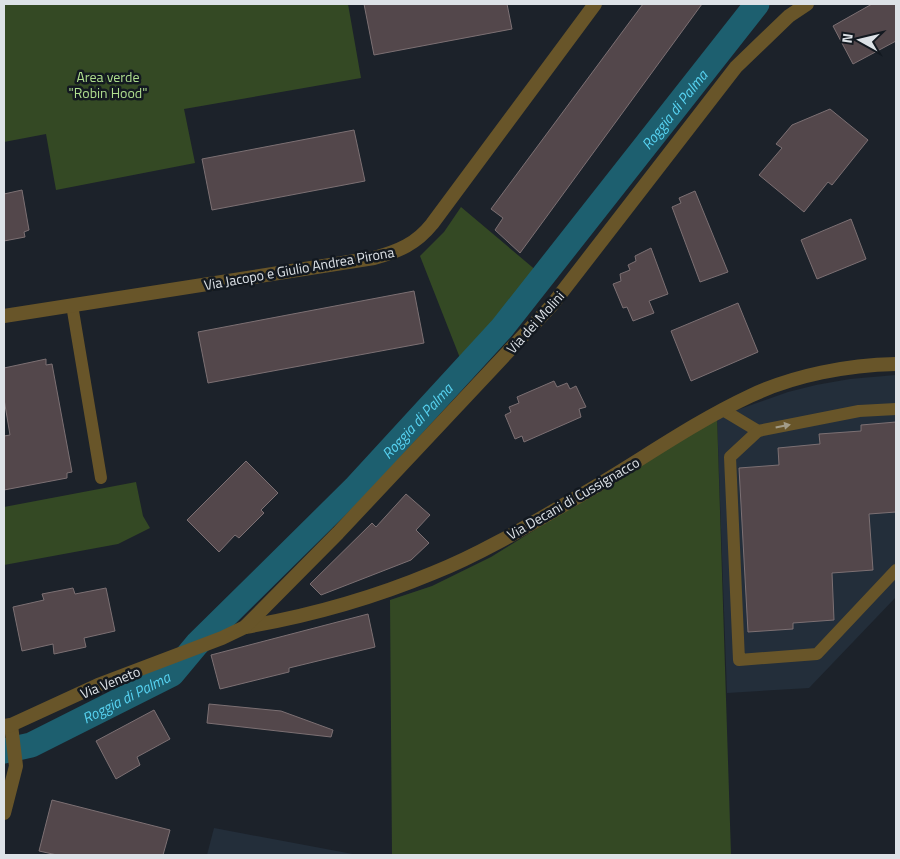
<svg xmlns="http://www.w3.org/2000/svg" width="900" height="859" font-family="'Titillium Web',sans-serif">
	<style>
		.built { fill: #232e3a }
		.green { fill: #344924 }
		.lines { fill: none; stroke-linecap: round; stroke-linejoin: round }
		.canal { stroke: #1d5f6f; stroke-width: 25 }
		.building { fill: #53474b; stroke: #7c7073 }
		.service { stroke: #685529; stroke-width: 12 }
		.minor { stroke: #685529; stroke-width: 14 }
		.tertiary { stroke: #685529; stroke-width: 14 }
		.oneway { fill: #a29c88 }
		.labels { text-anchor: middle; dominant-baseline: central; stroke-width: 5; stroke-linejoin: round; paint-order: stroke }
		.park-label { font-size: 14px; fill: #afde8e; stroke: #131920 }
		.street-label { font-size: 14px; fill: #dde2e7; stroke: #131920 }
		.water-label { font-size: 15px; font-style: italic; fill: #57d2f1; stroke: #131920 }
	</style>
	<rect width="100%" height="100%" fill="#1c222a"/>
	<!-- built -->
	<g class="built">
		<path d="M896,375V597L809,688L727,693L717,417L788,392L816,385L850,379Z"/>
		<path d="M214,828L358,855H207Z"/>
	</g>
	<!-- green -->
	<g class="green">
		<path d="M4,4H348L361,78L184,109L195,163L56,190L46,134L4,142Z"/>
		<path d="M461,207L538,272L507,311L460,358L420,256L444,232Z"/>
		<path d="M717,417L731,855H392L390,600L432,586L491,557Z"/>
		<path d="M136,482L143,516L150,528L118,544L4,565V507Z"/>
	</g>
	<g class="lines">
		<!-- canal -->
		<path class="canal" id="s1" d="M4,751L31,745L172,674L197,644L355,488L502,328L757,4"/>
	</g>
	<!-- building -->
	<g class="building">
		<path d="M364,4H507L512,29L374,55Z"/>
		<path d="M643,4H702L520,253L495,230L503,218L491,209Z"/>
		<path d="M872,4H896V41L853,64L833,26Z"/>
		<path d="M830,109L868,140L832,185L828,182L804,212L759,175L782,148L776,144L792,125Z"/>
		<path d="M354,130L365,181L212,210L202,159Z"/>
		<path d="M22,190L29,230L24,232L25,237L4,241V194Z"/>
		<path d="M695,191L728,272L700,282L672,207L681,203L679,198Z"/>
		<path d="M851,219L866,259L817,279L801,240Z"/>
		<path d="M651,248L668,294L649,301L654,313L633,321L627,307L623,308L613,284L621,281L620,274L630,270L628,265L636,261L635,256Z"/>
		<path d="M414,291L424,343L208,383L198,332Z"/>
		<path d="M738,303L758,352L691,381L671,331Z"/>
		<path d="M46,359V365L52,364L72,472L67,473V478L4,490V436L10,435L4,399V368Z"/>
		<path d="M554,381L557,387L567,383L570,389L576,386L586,407L579,409L581,417L524,442L522,436L515,439L505,415L511,412L509,407L519,403L517,397Z"/>
		<path d="M896,422V512L869,514L873,570L832,573L834,620L793,623V629L748,632L739,468L779,465L778,448L820,444L819,434L861,431V425Z"/>
		<path d="M246,461L278,493L261,510L264,513L239,538L235,535L219,552L187,520Z"/>
		<path d="M406,494L430,515L416,530L429,543L411,560L321,595L310,584L372,523L376,527Z"/>
		<path d="M73,588L75,594L106,588L115,631L84,638L86,647L54,654L53,644L22,651L13,607L44,600L42,594Z"/>
		<path d="M368,614L375,647L289,668V672L220,689L211,655Z"/>
		<path d="M209,704L281,711L333,730L331,737L207,723Z"/>
		<path d="M154,710L170,739L137,757L140,765L116,779L96,741Z"/>
		<path d="M52,800L170,830L163,855H57L39,851Z"/>
	</g>
	<g class="lines">
		<!-- service -->
		<g class="service">
			<path d="M72,305L101,478"/>
			<path d="M723,410L758,431L859,411L896,409"/>
			<path d="M758,431L730,457L739,660L817,654L896,570"/>
		</g>
		<!-- minor -->
		<g class="minor">
			<path d="M4,316L374,258C399,251 416,244 432,224L595,4"/>
			<path d="M245,627C309,616 373,598 433,573C479,555 531,524 574,499C633,466 688,425 750,396C794,375 848,365 896,364"/>
			<path d="M4,813L16,766L11,725"/>
		</g>
		<!-- tertiary -->
		<path class="tertiary" d="M4,726L11,725L98,685L222,638L245,627L338,533L552,305L736,67L789,16L807,4"/>
	</g>
	<!-- one-way arrows -->
	<defs><path id="oneway-solid" d="M-6-.8H1V-3.2L6.5 0L1 3.2V.8H-6Z" transform="scale(1.25)"/></defs>
	<use class="oneway" href="#oneway-solid" transform="translate(783 426) rotate(-11)"/>
	<g class="labels">
		<!-- park labels -->
		<g class="park-label">
			<text x="108" y="76">Area verde<tspan x="108" dy="16">"Robin Hood"</tspan></text>
		</g>
		<!-- street labels -->
		<g class="street-label">
			<text transform="translate(299 268) rotate(-10)">Via Jacopo e Giulio Andrea Pirona</text>
			<text transform="translate(535 322) rotate(-48)">Via dei Molini</text>
			<text transform="translate(573 498) rotate(-30)">Via Decani di Cussignacco</text>
			<text transform="translate(110 682) rotate(-22)">Via Veneto</text>
		</g>
		<!-- water labels -->
		<g class="water-label">
			<text stroke="none"><textPath href="#s1" startOffset="942">Roggia di Palma</textPath></text>
			<text stroke="none"><textPath href="#s1" startOffset="538">Roggia di Palma</textPath></text>
			<text stroke="none"><textPath href="#s1" startOffset="134">Roggia di Palma</textPath></text>
		</g>
	</g>
	<!-- border -->
	<rect width="900" height="859" fill="none" stroke="#dde2e7" stroke-width="10"/>
	<!-- north arrow -->
	<g transform="translate(860 40) rotate(278)" stroke="#131920" stroke-width="4" paint-order="stroke">
	<path d="M0-4L9 19L0 12L-9 19Z" fill="#dde2e7"/>
	<text y="-8" font-size="14" font-weight="bold" text-anchor="middle" fill="#dde2e7">N</text>
	</g>
</svg>
